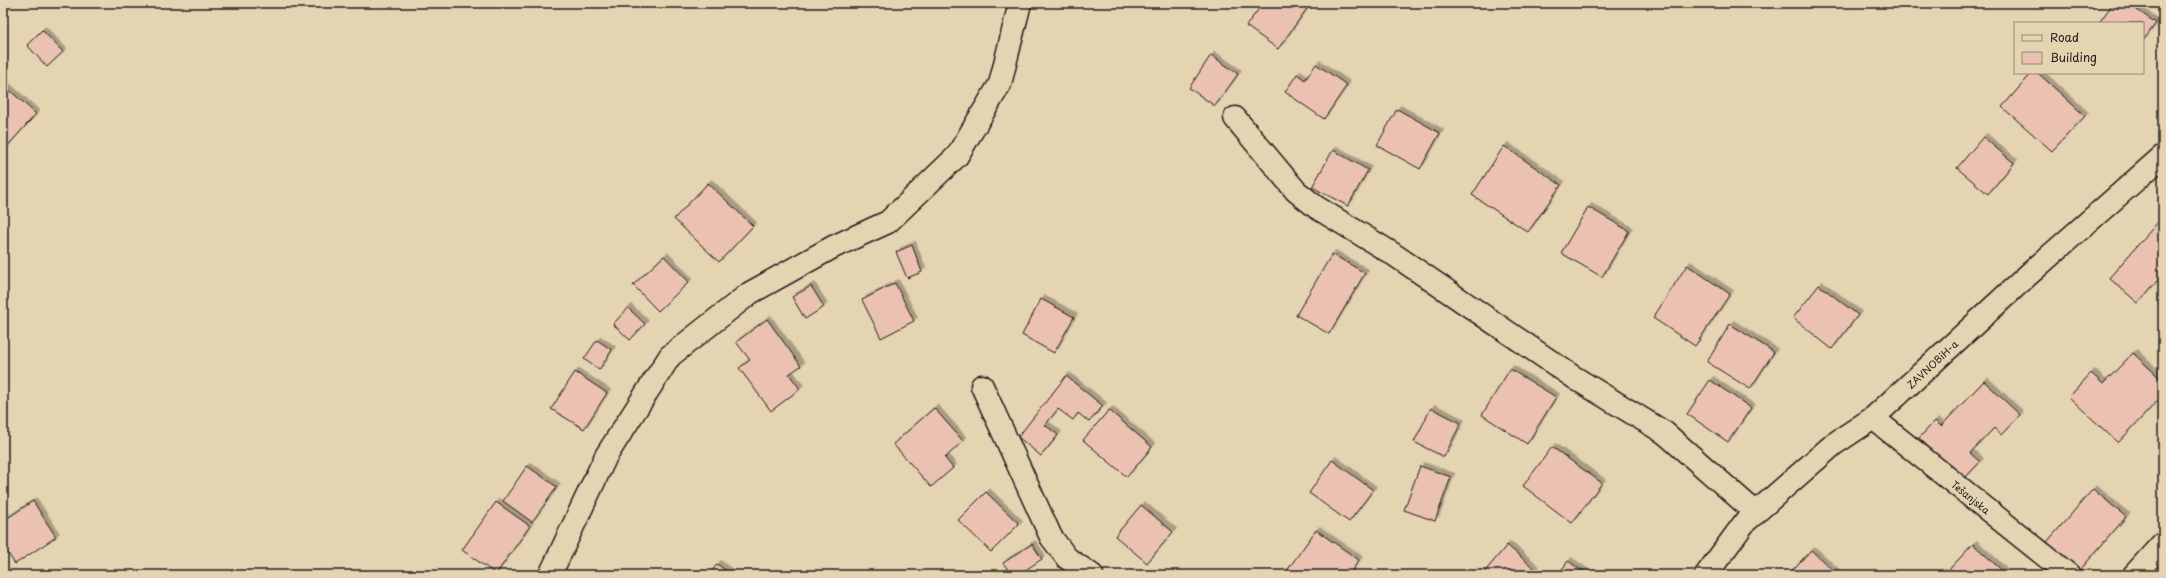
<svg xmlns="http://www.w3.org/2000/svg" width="2166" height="578" font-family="'Playpen Sans',sans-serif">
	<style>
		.building { fill: #ebc1b1; stroke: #1c1c1c; filter: url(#shadow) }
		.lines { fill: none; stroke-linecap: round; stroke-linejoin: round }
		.minor-casing { stroke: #1c1c1c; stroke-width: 25 }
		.major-casing { stroke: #1c1c1c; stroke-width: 25 }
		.minor { stroke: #e5d4b1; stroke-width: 22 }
		.major { stroke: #e5d4b1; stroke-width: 22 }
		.labels { text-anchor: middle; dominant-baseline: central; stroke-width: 3.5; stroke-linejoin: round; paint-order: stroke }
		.street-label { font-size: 10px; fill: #1c1c1c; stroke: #e5d4b1 }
	</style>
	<defs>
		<filter id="shadow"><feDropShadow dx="3.5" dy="-3.5" stdDeviation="0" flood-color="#0004"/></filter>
	</defs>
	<rect width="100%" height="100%" fill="#e5d4b1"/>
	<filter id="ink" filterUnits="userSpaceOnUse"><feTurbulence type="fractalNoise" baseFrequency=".025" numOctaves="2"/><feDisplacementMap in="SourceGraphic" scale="8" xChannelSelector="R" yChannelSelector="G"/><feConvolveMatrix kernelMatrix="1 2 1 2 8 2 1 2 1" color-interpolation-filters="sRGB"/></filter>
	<g filter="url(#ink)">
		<!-- building -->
		<g class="building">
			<path d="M1263,3H1311L1278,49L1246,26Z"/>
			<path d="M2113,3H2127L2156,23L2143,41V23H2099Z"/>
			<path d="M42,30L63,52L47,67L27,45Z"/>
			<path d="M1211,55L1238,74L1215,106L1189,88Z"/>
			<path d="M1316,64L1347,85L1324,119L1285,92L1297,74L1305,80Z"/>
			<path d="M2032,73H2038L2085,116L2052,151L2002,107Z"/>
			<path d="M5,86L36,114L3,151V88Z"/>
			<path d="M1397,109L1440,133L1420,169L1377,145Z"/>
			<path d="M1983,137L2014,163L1988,194L1957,168Z"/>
			<path d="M1504,146L1561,185L1528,232L1472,195Z"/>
			<path d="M1333,150L1368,170L1348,206L1312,187Z"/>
			<path d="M708,183L753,226L719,262L674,219Z"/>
			<path d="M1588,207L1629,231L1602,277L1561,253Z"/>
			<path d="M2159,221L2163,224V274L2138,303L2109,278Z"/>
			<path d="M912,245L922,272L907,278L896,252Z"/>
			<path d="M1332,254L1365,273L1329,334L1296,315Z"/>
			<path d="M664,256L689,282L658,311L633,285Z"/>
			<path d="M1687,265L1730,294L1695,346L1653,318Z"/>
			<path d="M895,283L914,321L881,338L862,300Z"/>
			<path d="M1819,285L1858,315L1832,349L1793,318Z"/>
			<path d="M811,286L824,307L805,319L792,297Z"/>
			<path d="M1041,299L1074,317L1054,353L1022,335Z"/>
			<path d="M628,308L645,324L630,340L613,324Z"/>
			<path d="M767,319L801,366L789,374L800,389L771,411L739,368L750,360L736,342Z"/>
			<path d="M1730,324L1774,352L1750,389L1707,362Z"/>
			<path d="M597,340L612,350L599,370L584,359Z"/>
			<path d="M2133,353L2163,381V395L2118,443L2069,397L2091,373L2103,384Z"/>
			<path d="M1510,369L1556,397L1527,444L1482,415Z"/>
			<path d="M575,372L607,393L584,429L551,409Z"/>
			<path d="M1066,376L1103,406L1089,422L1078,413L1073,420L1058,409L1045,425L1058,435L1041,456L1018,437Z"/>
			<path d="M1710,380L1751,408L1728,442L1687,414Z"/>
			<path d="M1984,381L2020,415L2001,435L1994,428L1970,453L1980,462L1963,480L1919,438L1935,421L1941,426Z"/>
			<path d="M934,408L963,441L945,458L953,468L931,487L893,444Z"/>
			<path d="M1431,408L1461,423L1444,457L1414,442Z"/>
			<path d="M1109,410L1152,447L1127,477L1083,440Z"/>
			<path d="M1552,447L1602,483L1572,523L1523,486Z"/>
			<path d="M1332,460L1373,490L1349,522L1309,493Z"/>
			<path d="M527,466L557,487L532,522L503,501Z"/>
			<path d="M1420,466L1451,477L1435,521L1404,510Z"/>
			<path d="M2093,489L2126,517L2079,571L2047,542Z"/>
			<path d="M986,492L1019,524L991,552L958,520Z"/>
			<path d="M33,501L56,537L15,564L3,546V521Z"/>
			<path d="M496,502L530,526L496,574L462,550Z"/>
			<path d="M1141,505L1173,532L1147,563L1115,536Z"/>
			<path d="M1316,530L1359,560L1349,575H1289L1286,572Z"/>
			<path d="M1032,544L1042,559L1018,575H1012L1003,563Z"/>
			<path d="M1973,544L2007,575H1944Z"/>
			<path d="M1507,545L1536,570L1532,575H1482Z"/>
			<path d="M1811,550L1838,575H1788Z"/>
			<path d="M1568,561L1588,575H1558Z"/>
			<path d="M717,564L732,575H709Z"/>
		</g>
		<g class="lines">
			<!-- minor casing -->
			<g class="minor-casing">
				<g id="minor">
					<path d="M1235,118L1296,191L1316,207L1393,254L1575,378L1665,433L1756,513"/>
					<path d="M982,386L1051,537L1067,558L1092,575"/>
					<path d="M1873,418L2069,575"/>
					<path d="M550,575L606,456L670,356L750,293L833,247L888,222L957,156L1000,84L1020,3"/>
					<path d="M2134,575L2163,543"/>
				</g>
			</g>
			<!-- major casing -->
			<g class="major-casing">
				<path id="major" d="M1706,575L1745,522L1834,444L1873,418L2028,275L2163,156"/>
			</g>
			<!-- minor -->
			<use href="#minor" class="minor"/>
			<!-- major -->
			<use href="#major" class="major"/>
		</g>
	</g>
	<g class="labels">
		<!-- street labels -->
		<g class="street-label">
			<text transform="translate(1932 364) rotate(-43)">ZAVNOBiH-a</text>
			<text transform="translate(1971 497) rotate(39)">Tešanjska</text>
		</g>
	</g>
	<!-- margin -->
	<rect width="2166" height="578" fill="none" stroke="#e5d4b1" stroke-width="16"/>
	<rect x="8" y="8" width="2150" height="562" fill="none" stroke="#1c1c1c" stroke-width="1.5" filter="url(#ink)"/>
	<!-- legend -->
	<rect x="2014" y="22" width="130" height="52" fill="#e5d4b1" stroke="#958a75"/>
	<rect x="2022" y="35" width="20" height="6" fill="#e5d4b1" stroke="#958a75"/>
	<text x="2050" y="42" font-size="12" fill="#1c1c1c">Road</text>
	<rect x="2022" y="52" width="20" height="12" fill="#ebc1b1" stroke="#958a75"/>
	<text x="2050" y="62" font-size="12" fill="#1c1c1c">Building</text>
</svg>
